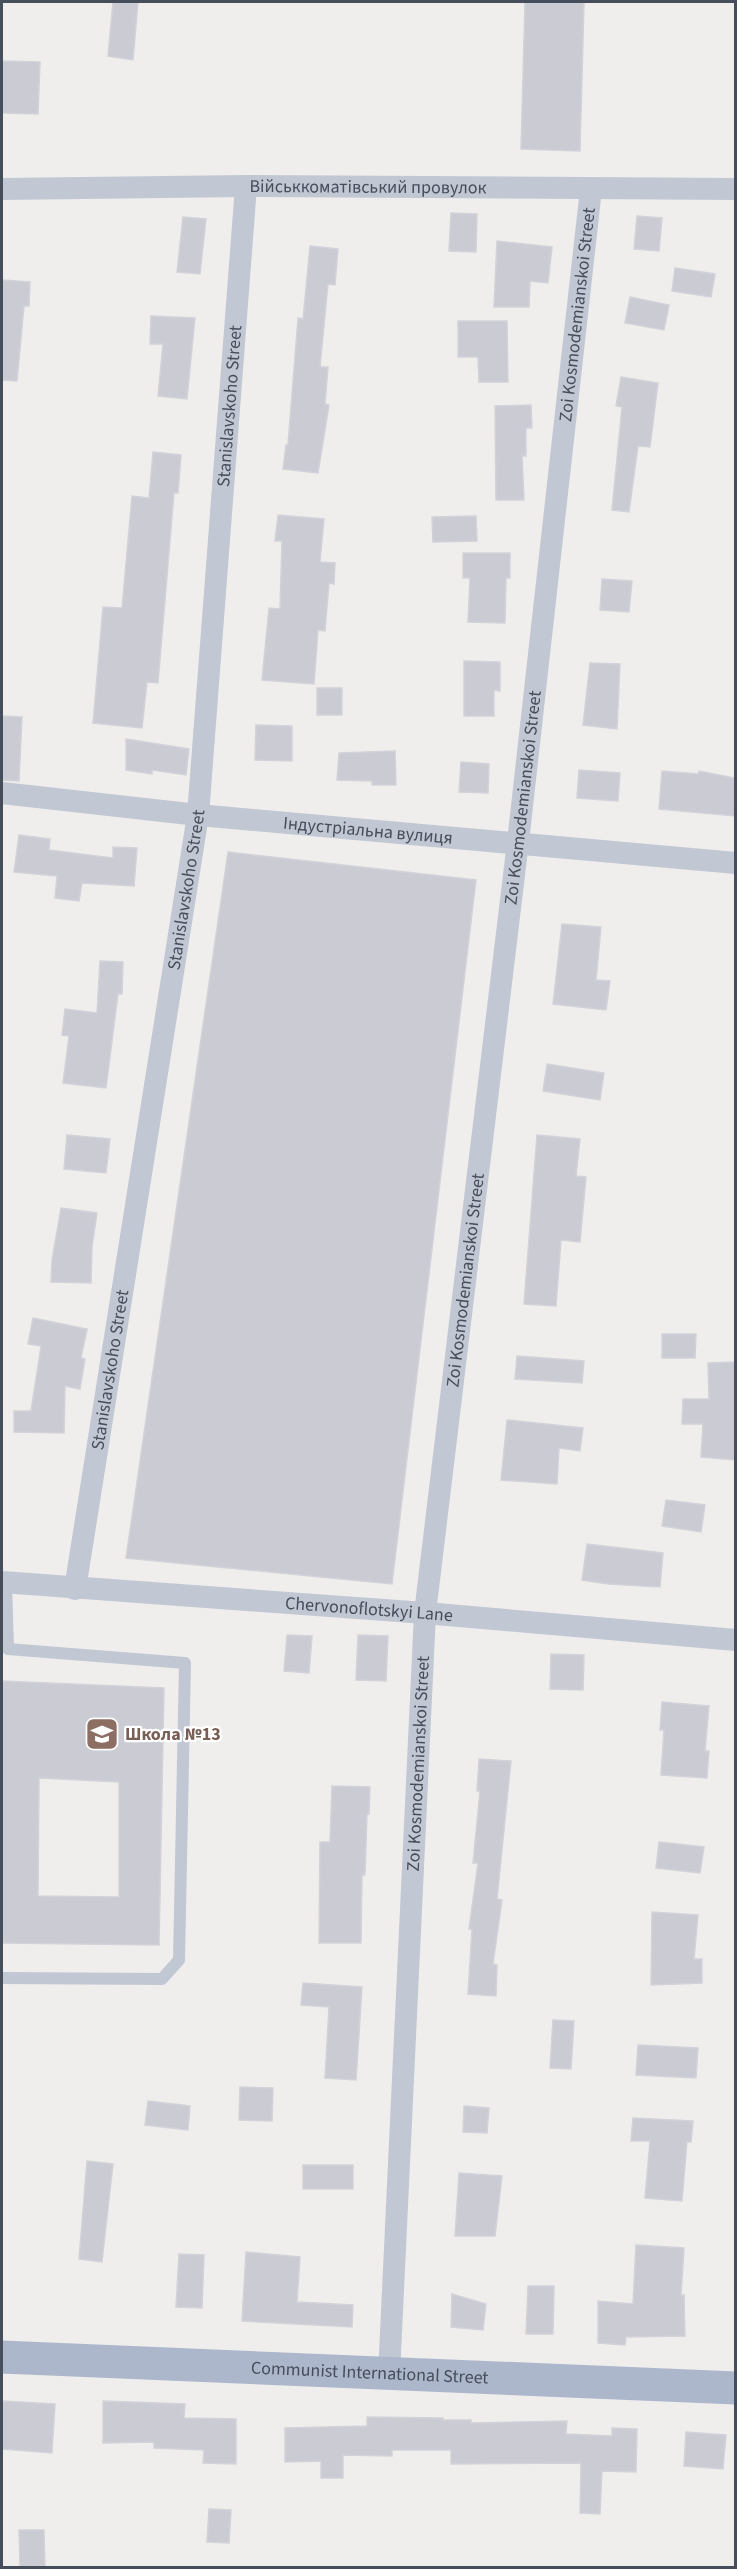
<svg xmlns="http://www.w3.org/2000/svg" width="737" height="2569" font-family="'Source Sans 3',sans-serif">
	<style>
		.building { fill: #cacbd3; stroke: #d2d2d9; stroke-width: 1.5; fill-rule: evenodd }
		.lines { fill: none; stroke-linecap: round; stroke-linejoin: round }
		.lane { stroke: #c1c7d3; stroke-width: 12 }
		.street { stroke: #c1c7d3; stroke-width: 22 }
		.primary { stroke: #adb7cc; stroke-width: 33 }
		.labels { text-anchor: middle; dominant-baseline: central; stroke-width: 4.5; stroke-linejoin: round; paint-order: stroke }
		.street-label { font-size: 18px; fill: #464d5b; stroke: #fff }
		.education-label { font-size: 18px; font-weight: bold; fill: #785e54; stroke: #fff; text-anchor: start }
	</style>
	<rect width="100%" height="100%" fill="#f0eeed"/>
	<!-- building -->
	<g class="building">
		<path d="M113,2H138L133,60L108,56Z"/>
		<path d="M525,2H584L580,151L521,149Z"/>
		<path d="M2,61L40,62L38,114L2,113Z"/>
		<path d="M451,213L477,214L476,252L449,251Z"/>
		<path d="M637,216L662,218L659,251L634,249Z"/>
		<path d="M183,217L206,219L200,274L177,272Z"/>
		<path d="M497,241L552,247L548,283L530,281L529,307H494Z"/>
		<path d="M310,246L338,249L335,285L328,284L320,367H328L325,404L329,405L318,473L283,469L286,445H288L298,318L303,319Z"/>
		<path d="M675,268L715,274L711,297L672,291Z"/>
		<path d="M2,280L30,282L29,306H24L17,381L2,380Z"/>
		<path d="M630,297L669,305L664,330L625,323Z"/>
		<path d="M151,316L195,318L187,399L158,396L163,344H150Z"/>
		<path d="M458,321H507L508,382H479L478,357H458Z"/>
		<path d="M621,377L658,383L650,447L638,446L629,512L612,510L622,407L616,406Z"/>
		<path d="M531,405L532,428H526V456H522L524,500H496L495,406Z"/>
		<path d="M153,452L181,455L178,493H174L158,683L147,682L142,728L93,723L103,607L122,608L132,496L149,498Z"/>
		<path d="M278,515L324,519L320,562L335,563L334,584L329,583L325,631L318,630L314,684L262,680L269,608L280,609L282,541H275Z"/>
		<path d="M476,516L477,541L433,542L432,517Z"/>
		<path d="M463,553H510V578H506L505,623L468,622L470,578H463Z"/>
		<path d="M602,579L632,581L629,612L600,610Z"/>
		<path d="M464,661L500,662V691L494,690V716H464Z"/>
		<path d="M590,663L620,664L617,729L583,725Z"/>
		<rect x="317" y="688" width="25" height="27"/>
		<path d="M2,716L22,717L19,781L2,780Z"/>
		<path d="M256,725L292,726V761L255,760Z"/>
		<path d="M126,739L189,749L186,775L152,770V774L126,770Z"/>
		<path d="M395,751L396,785H372V781L337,780L339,753Z"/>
		<path d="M461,762L489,764L488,793L459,792Z"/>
		<path d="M579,770L620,773L618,801L577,798Z"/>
		<path d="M662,771L698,774L699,771L735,778V816L659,809Z"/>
		<path d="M19,835L50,839L49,850L113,858V847L137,848L134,886L82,883L79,901L55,898L57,876L14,872Z"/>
		<path d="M228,852L476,880L392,1584L126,1558Z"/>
		<path d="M562,924L601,927L596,980L610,981L606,1010L553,1004Z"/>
		<path d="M100,961L123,962L122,994H118L106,1088L63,1083L69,1036L62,1035L65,1009L97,1013Z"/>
		<path d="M547,1064L604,1073L600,1100L543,1091Z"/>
		<path d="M67,1135L110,1139L106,1173L64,1169Z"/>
		<path d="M537,1135L580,1139L576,1176L586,1177L580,1242L561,1240L556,1306L524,1304Z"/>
		<path d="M61,1208L97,1213L92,1247L91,1283L51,1282L52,1260Z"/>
		<path d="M33,1318L87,1329L81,1358L85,1359L80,1389L65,1386L64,1433L14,1432V1411H31L41,1346L28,1344Z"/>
		<path d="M662,1334H696L695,1358H662Z"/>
		<path d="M517,1356L584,1361L582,1383L515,1379Z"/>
		<path d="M735,1362V1460L701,1457L703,1424H682L683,1399H709L708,1363Z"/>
		<path d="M507,1420L583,1428L580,1451L559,1448L557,1484L501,1480Z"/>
		<path d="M666,1500L705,1505L701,1532L662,1526Z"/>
		<path d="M587,1544L663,1553L660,1587L608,1584L582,1580Z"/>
		<path d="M287,1635L312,1636L309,1673L284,1671Z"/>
		<path d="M358,1635L388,1636L386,1681L356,1680Z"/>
		<path d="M551,1654L584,1655L583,1690L550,1689Z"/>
		<path d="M2,1681L164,1688L159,1945L2,1943ZM39,1778L119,1782V1897L38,1896Z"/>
		<path d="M662,1702L709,1706L705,1751H709L707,1778L661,1775L664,1730H660Z"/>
		<path d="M479,1759L511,1761L497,1899L502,1900L493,1964L497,1965L496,1996L468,1994L472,1929H469L478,1863H473L480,1791H477Z"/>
		<path d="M332,1786L370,1787L369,1814H367L365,1875H362L361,1943H319L320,1842H330Z"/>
		<path d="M659,1842L704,1847L700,1873L656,1868Z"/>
		<path d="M652,1912L698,1915L694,1959H702V1983L651,1985Z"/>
		<path d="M303,1983L362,1987L356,2080L325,2078L329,2007L301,2005Z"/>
		<path d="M553,2020L574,2021L571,2069L550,2068Z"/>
		<path d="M638,2045L698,2048L696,2078L636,2075Z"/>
		<path d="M240,2087L273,2088L272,2121L239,2120Z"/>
		<path d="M148,2101L190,2106L188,2130L145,2125Z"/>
		<path d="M464,2106L489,2108L487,2133L463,2132Z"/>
		<path d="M633,2118L693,2121L691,2142H687L682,2201L645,2198L650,2141H631Z"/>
		<path d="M87,2161L113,2164L102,2262L79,2259Z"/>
		<rect x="303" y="2165" width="50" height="24"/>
		<path d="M459,2173L502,2176L495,2236H455Z"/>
		<path d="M636,2245L684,2248L681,2295H684L685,2336L626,2337L625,2345L598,2343V2301L633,2304Z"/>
		<path d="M246,2252L300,2257L297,2302L353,2305L352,2327L242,2321Z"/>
		<path d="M179,2254L204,2255L202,2308L176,2307Z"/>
		<path d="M528,2286H554L553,2334H526Z"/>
		<path d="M452,2294L486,2304L483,2330L451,2327Z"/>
		<path d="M2,2401L55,2404L52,2453L2,2449Z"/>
		<path d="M103,2401L185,2404L184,2418L236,2419V2464L203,2463L204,2450L154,2448V2442L103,2443Z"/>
		<path d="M367,2417L443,2418V2420H471V2423L567,2421L566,2434L612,2436V2428L637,2429L636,2472L602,2471L600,2514L580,2513L581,2463L451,2464V2450H392V2456L343,2455V2478H321V2461L285,2462V2428L367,2426Z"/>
		<path d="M686,2432L726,2435L723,2469L684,2466Z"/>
		<path d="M209,2509L231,2510L229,2543L207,2542Z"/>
		<path d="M19,2530H44L45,2568H20Z"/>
	</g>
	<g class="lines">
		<!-- lane -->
		<path class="lane" d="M2,1978L162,1979L179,1960L185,1663L8,1649L6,1582"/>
		<!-- street -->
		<g class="street">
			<path id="s1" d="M2,189L246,186L736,189"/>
			<path id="s2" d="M2,793L198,815L736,863"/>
			<path id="s3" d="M2,1582L425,1613L736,1640"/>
			<path id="s4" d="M75,1589L198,815L246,186"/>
			<path id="s5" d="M389,2375L425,1613L518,842L591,189"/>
		</g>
		<!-- primary -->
		<path class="primary" id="s6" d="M2,2357L736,2388"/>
	</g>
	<!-- icons -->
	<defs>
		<g id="school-square" transform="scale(1.725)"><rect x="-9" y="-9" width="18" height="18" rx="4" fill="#8d6e63" stroke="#fff"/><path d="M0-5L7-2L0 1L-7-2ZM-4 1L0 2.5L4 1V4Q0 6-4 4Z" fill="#fff"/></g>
	</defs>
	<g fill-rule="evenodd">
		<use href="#school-square" x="102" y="1734"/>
	</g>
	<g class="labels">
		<!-- street labels -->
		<g class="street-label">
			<text stroke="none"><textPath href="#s1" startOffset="366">Військкоматівський провулок</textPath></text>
			<text stroke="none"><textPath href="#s5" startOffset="2070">Zoi Kosmodemianskoi Street</textPath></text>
			<text stroke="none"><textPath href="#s4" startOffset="1194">Stanislavskoho Street</textPath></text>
			<text stroke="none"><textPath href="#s5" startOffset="1584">Zoi Kosmodemianskoi Street</textPath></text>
			<text stroke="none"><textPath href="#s2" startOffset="368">Індустріальна вулиця</textPath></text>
			<text stroke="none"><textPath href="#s4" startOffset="708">Stanislavskoho Street</textPath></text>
			<text stroke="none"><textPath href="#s5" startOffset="1098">Zoi Kosmodemianskoi Street</textPath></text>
			<text stroke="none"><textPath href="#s4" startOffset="222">Stanislavskoho Street</textPath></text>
			<text stroke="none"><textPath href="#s3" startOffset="368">Chervonoflotskyi Lane</textPath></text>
			<text stroke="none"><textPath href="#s5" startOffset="612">Zoi Kosmodemianskoi Street</textPath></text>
			<text stroke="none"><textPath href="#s6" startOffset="368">Communist International Street</textPath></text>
		</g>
		<!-- education labels -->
		<g class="education-label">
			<text x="125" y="1734">Школа №13</text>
		</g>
	</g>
	<!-- border -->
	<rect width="737" height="2569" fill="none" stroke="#464d5b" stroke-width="6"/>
</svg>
